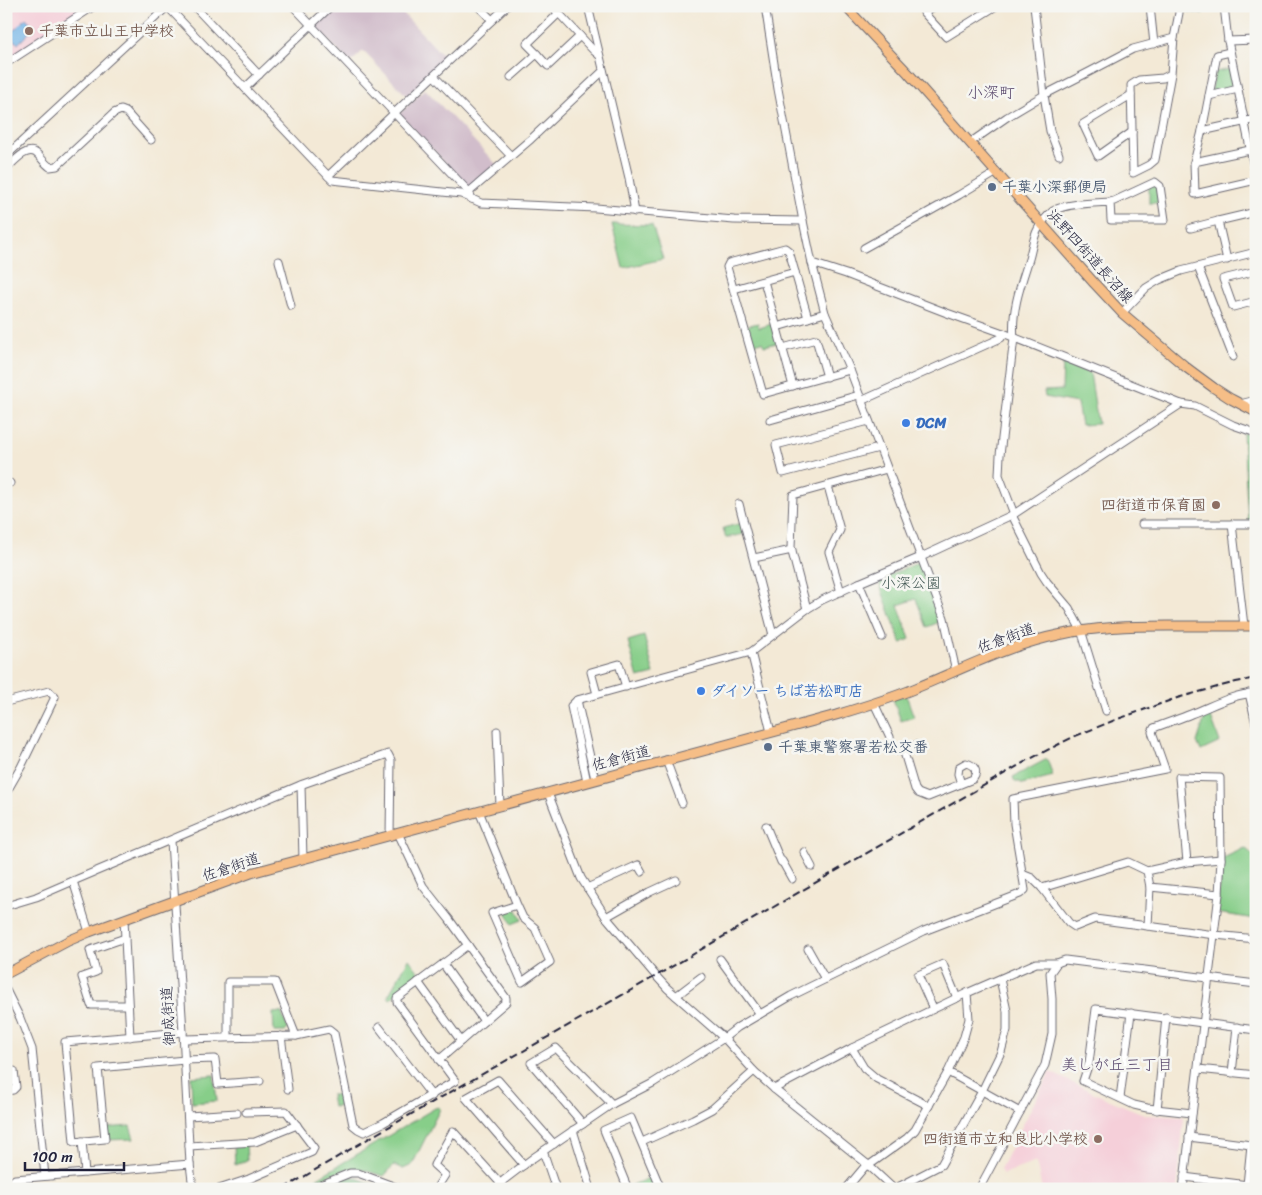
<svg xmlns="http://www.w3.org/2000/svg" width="1262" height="1195" font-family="Sriracha,'Klee One',sans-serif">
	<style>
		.built { fill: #f5cfd9 }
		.industrial { fill: #d1bdcb }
		.green { fill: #87ce89; stroke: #547862 }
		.forest { fill: #6db175; stroke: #486a58 }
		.water { fill: #72b4e7; stroke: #4a6b91 }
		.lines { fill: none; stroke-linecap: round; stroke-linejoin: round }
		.minor-casing { stroke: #6b6871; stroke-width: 9 }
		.major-casing { stroke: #6b6871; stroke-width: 11 }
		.minor { stroke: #fff; stroke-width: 7 }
		.major { stroke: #f6be87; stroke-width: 9 }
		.rail { stroke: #22223b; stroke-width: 2; stroke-dasharray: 8 4; stroke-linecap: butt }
		.education-dot { fill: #8d6e63; stroke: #f6f6f2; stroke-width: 2 }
		.service-dot { fill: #5c6f8a; stroke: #f6f6f2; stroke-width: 2 }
		.shop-dot { fill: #3f7fe0; stroke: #f6f6f2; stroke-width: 2 }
		.labels { text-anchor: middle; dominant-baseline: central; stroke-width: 5; stroke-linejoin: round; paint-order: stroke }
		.education-label { font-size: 15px; font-weight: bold; fill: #785e54; stroke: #f6f6f2; text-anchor: end }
		.service-label { font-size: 15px; font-weight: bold; fill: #4e5e75; stroke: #f6f6f2; text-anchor: start }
		.street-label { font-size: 15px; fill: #22223b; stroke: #f6f6f2 }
		.shop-label { font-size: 15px; font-weight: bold; fill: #366cbe; stroke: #f6f6f2; text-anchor: start }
		.park-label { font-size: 15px; fill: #405652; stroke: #f6f6f2 }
		.neighbourhood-label { font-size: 16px; fill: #5b4a6e; stroke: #f6f6f2 }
	</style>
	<rect width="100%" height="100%" fill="#f6f6f2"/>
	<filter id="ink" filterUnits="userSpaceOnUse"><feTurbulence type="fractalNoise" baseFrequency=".02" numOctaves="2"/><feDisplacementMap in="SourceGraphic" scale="10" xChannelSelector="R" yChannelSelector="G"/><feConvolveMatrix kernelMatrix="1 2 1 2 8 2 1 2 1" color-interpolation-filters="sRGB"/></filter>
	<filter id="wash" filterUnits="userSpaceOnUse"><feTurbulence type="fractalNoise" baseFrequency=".0096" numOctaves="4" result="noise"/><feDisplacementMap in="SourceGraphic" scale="20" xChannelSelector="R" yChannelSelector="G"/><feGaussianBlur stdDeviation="1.12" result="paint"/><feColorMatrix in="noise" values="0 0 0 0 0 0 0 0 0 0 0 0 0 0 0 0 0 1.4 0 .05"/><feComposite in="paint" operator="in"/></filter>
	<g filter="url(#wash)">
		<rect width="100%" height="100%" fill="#f3e9d6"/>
		<!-- built -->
		<g class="built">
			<path d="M6,6H90L11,57L6,56Z"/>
			<path d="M1050,1072L1105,1098L1146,1115L1184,1117L1177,1189H1042L1036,1162L1003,1174L1000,1169Z"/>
		</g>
		<!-- industrial -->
		<g class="industrial">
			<path d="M334,6H396L446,59L407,96L363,51L350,63L314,25Z"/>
			<path d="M425,89L497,165L470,189L399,114Z"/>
		</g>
		<!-- green -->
		<g class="green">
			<path d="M1181,6H1204L1202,14L1182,10Z"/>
			<path d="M1231,69L1236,87L1211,94L1215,72Z"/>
			<path d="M1151,184L1157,187L1158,203H1149V186Z"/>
			<path d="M612,224L652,225L663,259L623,268Z"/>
			<path d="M758,323L759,328L772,324L777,343L764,346L762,342L751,345L746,326Z"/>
			<path d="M1063,363L1090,373L1098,424L1081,425L1077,403L1045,397L1044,391L1062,390Z"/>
			<path d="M1243,433L1256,436V521H1248Z"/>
			<path d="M742,523L744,534L726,538L723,528Z"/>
			<path d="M920,562L942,621L927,627L916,599L898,605L910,639L901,643L878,580Z"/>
			<path d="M644,636L654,674L638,678L628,641Z"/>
			<path d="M906,695L914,717L901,721L893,699Z"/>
			<path d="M1209,712L1220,742L1201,751L1197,742L1206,714Z"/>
			<path d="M1047,759L1053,776L1022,784L1020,782H1015L1013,777Z"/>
			<path d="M1245,848L1253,855L1256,854V919L1217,913L1221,859Z"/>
			<path d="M513,909L517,910L522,920L512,924L506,911Z"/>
			<path d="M409,959L421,975L390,999L388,996Z"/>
			<path d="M281,1012L288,1029L285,1032H274L273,1013Z"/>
			<path d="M214,1075L217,1101L192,1103L191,1077Z"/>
			<path d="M331,1095H336L343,1100L344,1105L333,1107Z"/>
			<path d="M439,1107L440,1109L412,1165L403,1169L394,1165L384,1176L356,1168L344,1170L309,1183L435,1108Z"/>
			<path d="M130,1126L134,1139L106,1140L105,1128Z"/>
			<path d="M234,1144H246L247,1160L235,1165Z"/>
			<path d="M651,1177L656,1189H629L628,1187Z"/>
		</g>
		<!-- forest -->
		<path class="forest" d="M350,1175L383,1189H315Z"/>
		<!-- water -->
		<path class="water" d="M26,18L35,27L18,44L9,35Z"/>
	</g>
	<g filter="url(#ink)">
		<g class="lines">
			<!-- minor casing -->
			<g class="minor-casing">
				<g id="minor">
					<path d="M167,6L332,180L461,194L481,203L596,208L734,220L803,221"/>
					<path d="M194,6L259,75"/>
					<path d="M293,6L469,192L472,199"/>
					<path d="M478,6L492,20"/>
					<path d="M552,6L594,51L599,55"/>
					<path d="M588,6L629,178L635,212"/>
					<path d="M765,6L778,89L803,221L812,263L825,313L850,370L944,618L956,671"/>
					<path d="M935,6L924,13L946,37L996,6"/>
					<path d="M1034,6L1044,95L1050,131L1059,155"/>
					<path d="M1150,6L1154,44"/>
					<path d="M1224,6L1228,41L1256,177"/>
					<path d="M1228,41L1256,40"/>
					<path d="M1230,52L1217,55L1202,131L1194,162L1195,194L1256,180"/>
					<path d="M537,54L527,44L559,13"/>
					<path d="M8,62L94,6"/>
					<path d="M1171,74L1163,78L1139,80L1131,85L1133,173L1149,165L1155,160L1171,74L1174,38L1179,13L1178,6"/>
					<path d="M434,76L511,156"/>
					<path d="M511,77L537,54L548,66L580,36"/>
					<path d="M245,88L331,6"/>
					<path d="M1131,95L1083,124L1098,156L1132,132"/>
					<path d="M1209,96L1238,89"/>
					<path d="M1202,131L1256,119"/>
					<path d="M971,142L1007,117L1044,95L1089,72L1133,49L1174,38"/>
					<path d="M6,156L168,6"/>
					<path d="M1194,162L1250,150"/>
					<path d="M6,169C13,163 26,146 36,153C41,157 44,163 50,167L57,166L114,113L121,110L126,112L151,140"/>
					<path d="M328,176L507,6"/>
					<path d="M469,192L531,139L603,71"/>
					<path d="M1191,228L1218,221"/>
					<path d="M864,248L959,195L997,172"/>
					<path d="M1227,260L1218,221L1256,212"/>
					<path d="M279,261L291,306"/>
					<path d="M812,263L846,274L947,313L1003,333L1181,404L1195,406L1233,425L1256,433"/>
					<path d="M1198,267L1233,357"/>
					<path d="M1256,271L1223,279L1233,307L1256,301"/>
					<path d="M764,281L793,386"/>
					<path d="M734,289L795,272"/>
					<path d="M1122,313L1146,288L1159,280L1181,271L1256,252"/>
					<path d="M808,318L789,251L785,248L729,263L727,267L763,394L850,370"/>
					<path d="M777,327L825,313"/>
					<path d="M783,348L816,339L827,377"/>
					<path d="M861,401L1001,338L1003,333"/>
					<path d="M1240,404L1256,400"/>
					<path d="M770,420L859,395"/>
					<path d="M869,421L776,445L783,473L879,448"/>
					<path d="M6,484L10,483"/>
					<path d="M828,486L840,530L829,552L841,592"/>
					<path d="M739,504L773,635"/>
					<path d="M1014,514L999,475L1000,455L1014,338C1011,311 1021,284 1029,259C1032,249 1033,238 1038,229C1042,222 1047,216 1053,211C1066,203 1095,203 1110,202L1114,201L1155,182L1160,186L1165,220H1111L1110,202"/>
					<path d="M1012,515L1041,573L1047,582L1069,608L1081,630L1106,711"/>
					<path d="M1142,524H1256"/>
					<path d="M1232,524L1244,626"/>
					<path d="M754,558L792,550"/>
					<path d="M859,583L882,637"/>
					<path d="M807,609L791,548L793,495L887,469"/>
					<path d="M751,652L771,732"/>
					<path d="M1249,693L1256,724"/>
					<path d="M597,694L591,672L619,664L626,687"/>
					<path d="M577,700L595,779"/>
					<path d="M6,702L49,691L55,697L21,767L6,793"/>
					<path d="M874,703L890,737L892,746L898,751L916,745"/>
					<path d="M497,731L500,806"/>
					<path d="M903,749L915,789L918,793L928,797L973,779C979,771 974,765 966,763L959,767L958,774L961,784"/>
					<path d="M666,760L682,803"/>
					<path d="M587,782L571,706L577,700L751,652L807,609L822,600L859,583L921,557L1014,514L1181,404"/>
					<path d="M301,785L303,859"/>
					<path d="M548,793L581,878L606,917L656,976L667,988L724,1038L754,1071L774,1089L867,1164L894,1189"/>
					<path d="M479,811L517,905L523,918L535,928L550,962L522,982L492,913L517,905"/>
					<path d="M766,826L781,862"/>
					<path d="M398,833L423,886L449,919L506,998V1002L439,1060"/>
					<path d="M171,841L183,1032L190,1164L193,1189"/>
					<path d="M804,852L812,867"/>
					<path d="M782,861L792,879"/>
					<path d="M1022,874L1032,878L1042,888L1069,923L1075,927L1095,919L1215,935L1256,939"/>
					<path d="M73,881L89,932"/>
					<path d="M1150,887L1219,894"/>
					<path d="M587,888L638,865L642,872"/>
					<path d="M1042,888L1128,862L1147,871"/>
					<path d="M6,906L36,897L73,881L303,784L388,754L391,760L390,836"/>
					<path d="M606,917L650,892L676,880"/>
					<path d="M124,919L130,1037"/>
					<path d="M1148,926L1150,887L1147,871L1187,862L1221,859"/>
					<path d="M125,938L90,950L96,972L82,977L91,1005H128"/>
					<path d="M808,949L825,979"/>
					<path d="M720,959L760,1014"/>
					<path d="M443,964L484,1021"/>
					<path d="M418,982L461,1041"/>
					<path d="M6,990L20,1018L32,1049L45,1176"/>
					<path d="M676,996L701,977"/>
					<path d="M933,1009L918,975L943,964L957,998"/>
					<path d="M379,1027L432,1096"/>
					<path d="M183,1032L65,1042L74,1142L105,1139L98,1068L185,1060L215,1059L218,1084L260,1081"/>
					<path d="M281,1036L288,1089"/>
					<path d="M228,1037V982H275L296,1036"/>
					<path d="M184,1039L296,1036L329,1029L334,1033L353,1125L358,1129L364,1132L383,1123L455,1081L397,1002V998L468,945"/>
					<path d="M852,1048L864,1068L877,1079L929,1106"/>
					<path d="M1198,1069L1256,1075"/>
					<path d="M6,1072L14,1071L16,1087L13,1090L6,1091"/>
					<path d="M948,1072L1020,1112"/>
					<path d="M1232,1073L1237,1027"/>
					<path d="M774,1089L852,1048L967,993L1036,963H1057"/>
					<path d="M1120,1098L1131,1013"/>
					<path d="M1157,1110L1166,1017"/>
					<path d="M1192,1113L1147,1108L1134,1105L1083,1081L1089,1063L1096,1009L1256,1030"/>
					<path d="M188,1116L237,1113"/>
					<path d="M583,1124L531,1063L556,1048L612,1104"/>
					<path d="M573,1130L591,1189"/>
					<path d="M1189,1137L1251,1145"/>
					<path d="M82,1141L85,1173"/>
					<path d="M642,1142L693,1119L712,1109L754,1071"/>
					<path d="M189,1146L255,1142L297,1125"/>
					<path d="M543,1151L556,1189"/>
					<path d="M524,1165L466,1098L498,1080L554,1144"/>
					<path d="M868,1166L907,1138L915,1130L948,1072L964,1037L969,1019L967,993"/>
					<path d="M1184,1177L1256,1186"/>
					<path d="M1247,1185L1251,1145H1255"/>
					<path d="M9,1189V1184L15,1179L190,1164"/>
					<path d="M219,1189L249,1179L312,1152L314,1148L286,1111L246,1112"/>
					<path d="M311,1189L350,1173H358L401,1189"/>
					<path d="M436,1189L445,1175L434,1165L453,1131L501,1184"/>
					<path d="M496,1189L504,1180L533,1158L612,1104L653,1083L724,1038L738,1027L791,996L924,931L1020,894L1025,890L1014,824L1013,799L1165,769L1152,732L1154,728C1166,723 1179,719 1191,714C1212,706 1233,694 1256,693"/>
					<path d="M628,1189L604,1130L631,1118L661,1189"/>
					<path d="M846,1189L867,1164"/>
					<path d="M894,1189L941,1165L982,1091L1001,1052L1007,1030V1011L1000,979"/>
					<path d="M979,1189L1045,1065L1052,1034V999L1050,973L1057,963L1065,960L1256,984"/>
					<path d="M1183,1189L1219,894L1221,859L1220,778L1179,777L1187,862"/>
				</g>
			</g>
			<!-- major casing -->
			<g class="major-casing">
				<g id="major">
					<path d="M845,6L908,73L1094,283L1122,313L1187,368L1214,388L1231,399L1256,412"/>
					<path d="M6,974L68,941L89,932L251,873L836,715C863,707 890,699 916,688C962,669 1009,645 1058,635C1094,627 1131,626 1168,626C1197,626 1227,626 1256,626"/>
				</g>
			</g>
			<!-- minor -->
			<use href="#minor" class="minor"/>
			<!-- major -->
			<use href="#major" class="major"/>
			<!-- rail -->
			<path class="rail" d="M283,1189L378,1133L656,976L801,891L1030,759L1073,737L1115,720L1177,698L1236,682L1256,678"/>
		</g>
	</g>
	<!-- markers -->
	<g class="education-dot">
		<circle cx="29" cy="31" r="5"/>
		<circle cx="1216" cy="505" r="5"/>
		<circle cx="1098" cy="1139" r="5"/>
	</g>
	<g class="service-dot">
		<circle cx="992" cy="187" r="5"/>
		<circle cx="768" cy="747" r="5"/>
	</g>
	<g class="shop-dot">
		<circle cx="906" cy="423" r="5"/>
		<circle cx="701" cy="691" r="5"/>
	</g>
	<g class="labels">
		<!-- education labels -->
		<g class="education-label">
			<text x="39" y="31" text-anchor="start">千葉市立山王中学校</text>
			<text x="1206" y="505">四街道市保育園</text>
			<text x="1088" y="1139">四街道市立和良比小学校</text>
		</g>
		<!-- service labels -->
		<g class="service-label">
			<text x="1002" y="187">千葉小深郵便局</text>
			<text x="778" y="747">千葉東警察署若松交番</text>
		</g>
		<!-- street labels -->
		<g class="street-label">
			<text transform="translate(1090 256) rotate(48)">浜野四街道長沼線</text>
			<text transform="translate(1006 638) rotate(-20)">佐倉街道</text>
			<text transform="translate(621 758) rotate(-15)">佐倉街道</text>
			<text transform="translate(231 867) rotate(-18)">佐倉街道</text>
			<text transform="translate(168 1016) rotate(-93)">御成街道</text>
		</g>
		<!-- shop labels -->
		<g class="shop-label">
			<text x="916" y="423">DCM</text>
			<text x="711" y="691">ダイソー ちば若松町店</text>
		</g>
		<!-- park labels -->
		<g class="park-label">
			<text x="911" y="583">小深公園</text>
		</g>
		<!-- neighbourhood labels -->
		<g class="neighbourhood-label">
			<text x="991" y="92">小深町</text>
			<text x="1117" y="1064">美しが丘三丁目</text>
		</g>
	</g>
	<!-- margin -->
	<rect width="1262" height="1195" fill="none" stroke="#f6f6f2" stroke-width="25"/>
	<!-- scale -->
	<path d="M25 1162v8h99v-8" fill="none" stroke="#22223b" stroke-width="2.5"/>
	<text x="32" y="1162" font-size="15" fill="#22223b" stroke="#f6f6f2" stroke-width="4" paint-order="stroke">100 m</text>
</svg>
